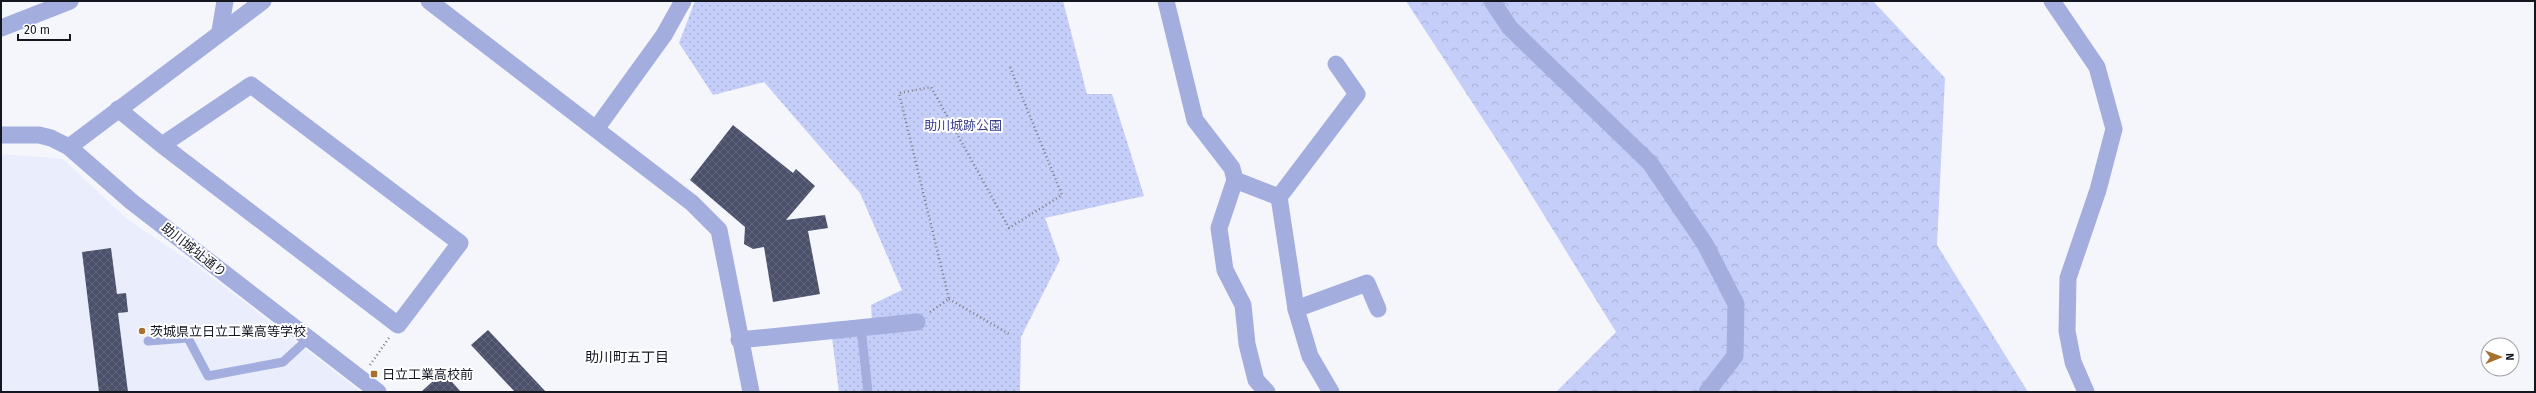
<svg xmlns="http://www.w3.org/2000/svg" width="2536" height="393" font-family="'Fira Sans','Noto Sans JP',sans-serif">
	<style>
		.built { fill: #e9edfc }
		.grass { fill: url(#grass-dots) }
		.forest { fill: url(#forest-crowns) }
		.building { fill: url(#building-cross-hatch) }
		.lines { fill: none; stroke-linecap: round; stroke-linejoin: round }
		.path { stroke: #7c7e86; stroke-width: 2.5; stroke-dasharray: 1 3; stroke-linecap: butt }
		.lane { stroke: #a3adde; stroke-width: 9 }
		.street { stroke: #a3adde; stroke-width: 17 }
		.poi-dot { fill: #a96f2f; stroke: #fff; stroke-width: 1.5 }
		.labels { text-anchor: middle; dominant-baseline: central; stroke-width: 4; stroke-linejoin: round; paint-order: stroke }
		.park-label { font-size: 13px; fill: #393f8f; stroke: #fff }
		.street-label { font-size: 13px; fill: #141620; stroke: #fff }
		.poi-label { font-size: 13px; fill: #141620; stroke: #fff; text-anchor: start }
		.neighbourhood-label { font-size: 14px; fill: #141620; stroke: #fff }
	</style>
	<defs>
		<pattern id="grass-dots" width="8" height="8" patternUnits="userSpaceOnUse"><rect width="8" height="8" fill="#c5cef8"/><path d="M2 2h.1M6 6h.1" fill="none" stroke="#a8b0d4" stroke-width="1.8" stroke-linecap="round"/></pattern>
		<pattern id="forest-crowns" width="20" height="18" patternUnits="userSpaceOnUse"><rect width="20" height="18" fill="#c5cef8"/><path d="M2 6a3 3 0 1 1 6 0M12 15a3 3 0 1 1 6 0" fill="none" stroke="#a8b0d4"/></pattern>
		<pattern id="building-cross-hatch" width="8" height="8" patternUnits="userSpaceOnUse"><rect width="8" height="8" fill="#4c516b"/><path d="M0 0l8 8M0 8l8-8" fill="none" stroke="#62667b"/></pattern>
	</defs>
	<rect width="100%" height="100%" fill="#f4f6fc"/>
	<!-- built -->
	<path class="built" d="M1,154L63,159L127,219L204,271L361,392H1Z"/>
	<!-- grass -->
	<path class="grass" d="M695,1H1063L1087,94H1112L1144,196L1045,218L1060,260L1021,337L1020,392H839L830,322L872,320L871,305L902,290L860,193L764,82L713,95L679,43Z"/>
	<!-- forest -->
	<path class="forest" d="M1406,1H1873L1945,78L1937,245L2028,392H1556L1616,332L1513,165Z"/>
	<!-- building -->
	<g class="building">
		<path d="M733,125L793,173L796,169L815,186L786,220L825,215L828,228L808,231L820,294L773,302L764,247L753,249L744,244L745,227L690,180Z"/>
		<path d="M111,248L117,294L126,293L128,312L118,313L128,392H99L82,252Z"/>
		<path d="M488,330L546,392H515L471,345Z"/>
		<path d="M443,372L461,392H421Z"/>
	</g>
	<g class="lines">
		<!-- path -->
		<g class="path">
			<path d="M949,299L1009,334"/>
			<path d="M930,312L949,299L899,93L931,87L1009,228L1062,195L1010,67"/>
			<path d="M370,365L389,338"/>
		</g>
		<!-- lane -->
		<g class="lane">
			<path d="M861,328L868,392"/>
			<path d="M148,341L188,338L208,376L283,362L308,339"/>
		</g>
		<!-- street -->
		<g class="street">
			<path d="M429,1L692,203L719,230L751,392"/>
			<path d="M1166,1L1195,120L1232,168L1235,180L1219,228L1225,270L1243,305L1247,344L1256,380L1267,392"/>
			<path d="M1492,1L1510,28L1650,163L1705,244L1736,304L1735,356L1707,392"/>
			<path d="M2052,1L2097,67L2114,129L2098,190L2068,278L2067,331L2073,362L2086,392"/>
			<path d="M1,28L70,1"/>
			<path d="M220,31L225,1"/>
			<path d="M118,109L162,145L398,325L460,243L251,85L162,145"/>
			<path d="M596,129L664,35L683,1"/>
			<path d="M1,135H39L51,138L69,147L132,202L378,392"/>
			<path d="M69,147L263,1"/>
			<path d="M1235,180L1279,197L1357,94L1336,64"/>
			<path d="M1279,197L1296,309L1310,356L1331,392"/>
			<path d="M1296,309L1367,283L1378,309"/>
			<path d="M739,340L917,322"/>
		</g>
	</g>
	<!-- markers -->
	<g class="poi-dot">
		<circle cx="142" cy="331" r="4"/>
		<rect x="370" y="370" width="8" height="8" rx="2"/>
	</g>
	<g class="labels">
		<!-- park labels -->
		<g class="park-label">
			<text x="963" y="125">助川城跡公園</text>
		</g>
		<!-- street labels -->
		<g class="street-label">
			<text transform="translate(194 250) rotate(38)">助川城址通り</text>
		</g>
		<!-- poi labels -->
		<g class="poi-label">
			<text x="150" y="331">茨城県立日立工業高等学校</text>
			<text x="382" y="374">日立工業高校前</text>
		</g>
		<!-- neighbourhood labels -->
		<g class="neighbourhood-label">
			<text x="627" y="357">助川町五丁目</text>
		</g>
	</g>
	<!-- border -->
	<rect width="2536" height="393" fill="none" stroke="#141620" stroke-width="4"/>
	<!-- north arrow -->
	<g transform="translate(2500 357) rotate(89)"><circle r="19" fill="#ffffff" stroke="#a1a2a6"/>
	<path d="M0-3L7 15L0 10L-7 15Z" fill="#a96f2f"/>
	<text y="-6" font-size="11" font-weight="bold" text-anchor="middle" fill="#141620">N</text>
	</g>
	<!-- scale -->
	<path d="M18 34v6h52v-6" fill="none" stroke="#141620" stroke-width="2"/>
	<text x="24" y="34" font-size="12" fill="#141620" stroke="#ffffff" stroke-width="3" paint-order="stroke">20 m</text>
</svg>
